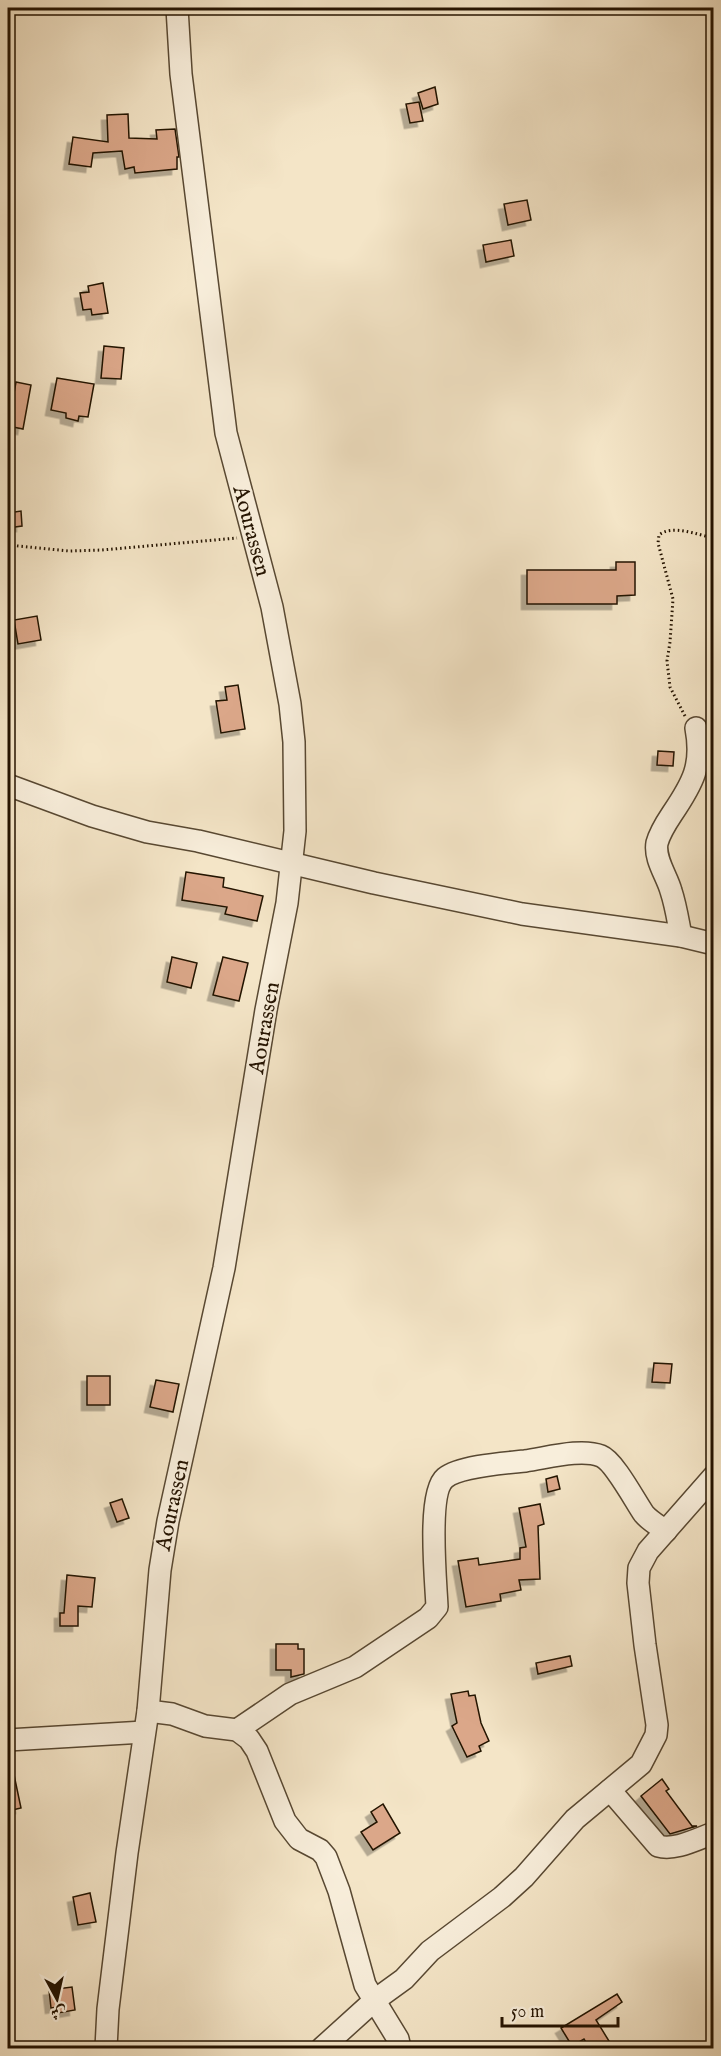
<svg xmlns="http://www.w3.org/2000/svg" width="721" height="2056" font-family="'IM FELL English',Amiri,serif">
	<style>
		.building { fill: #dba789; stroke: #241301; stroke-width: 1.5; filter: url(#shadow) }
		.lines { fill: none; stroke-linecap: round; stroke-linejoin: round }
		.minor-casing { stroke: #584832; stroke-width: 24 }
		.path { stroke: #241301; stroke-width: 3; stroke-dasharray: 1.5 3; stroke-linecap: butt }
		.minor { stroke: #f8eedb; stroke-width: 21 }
		.labels { text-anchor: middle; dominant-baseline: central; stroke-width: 4.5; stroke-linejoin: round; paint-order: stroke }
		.street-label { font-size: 22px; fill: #241301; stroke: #f8eedb }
	</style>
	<defs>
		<filter id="shadow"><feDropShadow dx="-5.5" dy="5.5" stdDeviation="0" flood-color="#0004"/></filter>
	</defs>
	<rect width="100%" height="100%" fill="#f4e5c7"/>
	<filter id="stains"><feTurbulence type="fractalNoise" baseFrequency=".00333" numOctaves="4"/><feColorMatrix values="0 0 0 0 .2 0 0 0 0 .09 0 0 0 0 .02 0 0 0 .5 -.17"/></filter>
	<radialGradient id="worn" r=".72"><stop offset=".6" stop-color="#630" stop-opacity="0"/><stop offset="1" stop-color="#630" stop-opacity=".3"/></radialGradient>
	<!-- building -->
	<g class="building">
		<path d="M435,87L438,104L423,109L418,93Z"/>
		<path d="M419,102L423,121L410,123L406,104Z"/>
		<path d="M128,114L129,138L157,139L156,130L175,129L179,157H177V169L135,173L134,167L125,169L122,151L93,153L91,167L69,164L73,137L108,142L107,115Z"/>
		<path d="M527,200L531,220L508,225L504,204Z"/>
		<path d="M511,240L514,256L486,262L483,245Z"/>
		<path d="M103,283L108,313L92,315L91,309L83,310L80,293L89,292L88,286Z"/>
		<path d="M104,346L124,348L121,379L101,378Z"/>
		<path d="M57,378L94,384L88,417L79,416L78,421L66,418V413L51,410Z"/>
		<path d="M16,382L31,385L23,429L8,426Z"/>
		<path d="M21,511L22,526L8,528V513Z"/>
		<path d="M616,562H635V595L617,596V604H527V570H616Z"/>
		<path d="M37,616L41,640L18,644L14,620Z"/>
		<path d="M238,685L245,729L221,733L216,701L227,700L225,687Z"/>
		<path d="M658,751L674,752L673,766L657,765Z"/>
		<path d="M186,872L224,878L223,887L263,896L257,921L225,914L227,907L182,900Z"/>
		<path d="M172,957L197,963L191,988L167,982Z"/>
		<path d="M223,957L248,963L239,1001L213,995Z"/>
		<path d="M654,1363L672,1364L670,1383L652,1382Z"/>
		<rect x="87" y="1376" width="23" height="29"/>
		<path d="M156,1380L179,1384L173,1412L150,1407Z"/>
		<path d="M557,1476L560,1489L548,1492L546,1479Z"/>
		<path d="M122,1499L129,1518L117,1522L110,1503Z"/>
		<path d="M540,1504L544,1524L538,1526L540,1579L519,1580L521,1590L500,1594L501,1601L466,1607L458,1561L478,1558L479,1565L520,1559V1548L526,1547L519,1508Z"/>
		<path d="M67,1575L95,1578L92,1607L78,1606V1626H60V1613H64Z"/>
		<path d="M276,1644H298V1649H304V1674L291,1677V1670H276Z"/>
		<path d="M570,1656L572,1666L538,1674L536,1663Z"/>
		<path d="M468,1691L469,1696L475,1695L481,1723L489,1741L479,1746L481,1751L467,1757L452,1726L457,1723L451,1694Z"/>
		<path d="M8,1770H13L21,1808L8,1811Z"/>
		<path d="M662,1779L669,1789L666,1791L692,1826H697L670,1834L641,1796Z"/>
		<path d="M383,1804L400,1833L373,1850L361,1832L377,1822L371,1812Z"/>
		<path d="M90,1893L96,1922L78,1925L73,1897Z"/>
		<path d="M72,1987L75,2010L58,2013L57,2007L51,2008L49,1990Z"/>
		<path d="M617,1994L622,2002L596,2020L609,2041L597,2049H590L584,2039L572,2046L561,2028Z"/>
	</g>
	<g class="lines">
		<!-- minor casing -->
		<g class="minor-casing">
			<g id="minor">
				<path d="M8,785L92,816L147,832L198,841L374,883L522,914L681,936L714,944"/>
				<path d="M681,936C678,921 676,906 671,891C667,876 654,859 657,843C660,832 666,823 672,814C693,783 703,765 696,728"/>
				<path d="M148,1711L172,1714L205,1726L237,1730L249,1739L257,1751L285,1821L299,1839L320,1850L326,1857L339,1891L365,1985L398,2039L400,2048"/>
				<path d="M237,1730L290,1694L355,1667L428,1618L437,1607C436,1582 427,1493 445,1478C460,1466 506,1463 525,1461C547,1458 581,1448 601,1456C614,1461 635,1501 644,1514C650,1521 659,1526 666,1531"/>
				<path d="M8,1740L144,1732"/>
				<path d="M610,1790L658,1846C675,1851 697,1839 714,1833"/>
				<path d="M106,2048L108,2009L127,1853L148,1711L160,1570L168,1521L224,1268L266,1010L287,903L295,831L294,742L290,704L272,607L226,433L181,74L177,8"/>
				<path d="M322,2048L375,2000L404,1979L430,1951L502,1897L524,1877L575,1819L641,1764L656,1735L657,1725L645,1645L638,1583L639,1568L648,1551L714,1476"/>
			</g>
		</g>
		<!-- path -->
		<g class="path">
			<path d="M8,545L69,551L102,550L237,538"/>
			<path d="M685,716L670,687L667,661L670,642L673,599L658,543L659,535C672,524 698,535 714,538"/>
		</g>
		<!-- minor -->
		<use href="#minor" class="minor"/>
	</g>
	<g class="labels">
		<!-- street labels -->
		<g class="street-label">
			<text transform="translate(251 531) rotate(75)">Aourassen</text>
			<text transform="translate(265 1028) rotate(-80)">Aourassen</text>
			<text transform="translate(173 1505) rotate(-78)">Aourassen</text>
		</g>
	</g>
	<!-- margin -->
	<rect width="721" height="2056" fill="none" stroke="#f4e5c7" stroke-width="30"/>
	<rect x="9" y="9" width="703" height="2038" fill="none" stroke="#241301" stroke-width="3"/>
	<rect x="15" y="15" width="691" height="2026" fill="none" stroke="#241301" stroke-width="1.5"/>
	<!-- north arrow -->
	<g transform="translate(57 1999) rotate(172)" stroke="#f8eedb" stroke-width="4.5" paint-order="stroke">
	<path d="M0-4.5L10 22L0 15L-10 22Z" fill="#241301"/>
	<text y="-9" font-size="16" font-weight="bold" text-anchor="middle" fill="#241301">ش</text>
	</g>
	<!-- scale -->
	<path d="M502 2017v9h116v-9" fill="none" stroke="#241301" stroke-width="3"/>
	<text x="511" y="2017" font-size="18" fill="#241301" stroke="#f8eedb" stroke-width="4.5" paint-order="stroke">50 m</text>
	<rect width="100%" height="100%" filter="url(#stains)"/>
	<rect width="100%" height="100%" fill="url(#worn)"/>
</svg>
